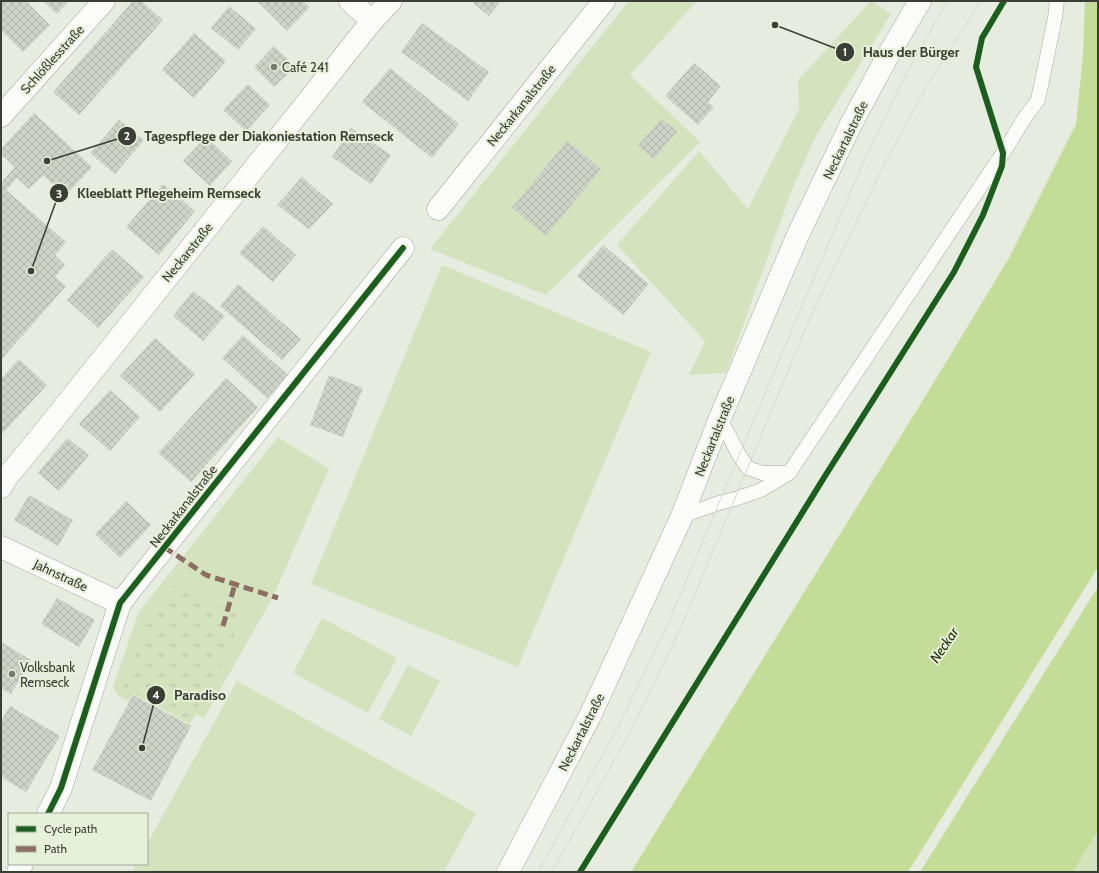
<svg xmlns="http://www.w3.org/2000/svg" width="1099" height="873" font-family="Cabin,sans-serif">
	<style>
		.grass { fill: #d4e2be }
		.park { fill: url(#park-tufts) }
		.water { fill: #c3dc98 }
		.building { fill: url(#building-cross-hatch) }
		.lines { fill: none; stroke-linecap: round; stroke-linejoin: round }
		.service-casing { stroke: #a5a99f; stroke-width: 15 }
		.minor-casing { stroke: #a5a99f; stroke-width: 23 }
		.secondary-casing { stroke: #a5a99f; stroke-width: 23 }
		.service { stroke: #fbfcfa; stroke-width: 14 }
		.minor { stroke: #fbfcfa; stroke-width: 22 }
		.secondary { stroke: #fbfcfa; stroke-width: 22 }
		.tram { stroke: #d7d8d5; stroke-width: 1 }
		.quiet { stroke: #8d6e63; stroke-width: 5; stroke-dasharray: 10 5; stroke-linecap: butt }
		.cycleway-casing { stroke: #e7f1da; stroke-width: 8 }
		.cycleway { stroke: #1b5e20; stroke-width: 6 }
		.poi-dot { fill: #777b70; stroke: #e7f1da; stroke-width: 1.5 }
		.labels { text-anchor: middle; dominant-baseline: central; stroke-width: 4; stroke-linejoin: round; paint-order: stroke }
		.street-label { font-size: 13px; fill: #3b3e35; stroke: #e7f1da }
		.poi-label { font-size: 13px; fill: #3b3e35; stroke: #e7f1da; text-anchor: start }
		.water-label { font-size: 14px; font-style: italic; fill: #26320c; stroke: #e7f1da }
		.leader { fill: none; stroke: #3b3e35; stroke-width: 1.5 }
		.callout-dot { fill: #3b3e35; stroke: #e7f1da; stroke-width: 1.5 }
		.mark-label { font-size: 12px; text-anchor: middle; font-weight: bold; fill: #fff }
		.callout-label { font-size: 14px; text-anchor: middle; font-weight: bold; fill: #3b3e35; stroke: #e7f1da; stroke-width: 4; stroke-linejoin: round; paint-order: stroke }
	</style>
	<defs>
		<pattern id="park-tufts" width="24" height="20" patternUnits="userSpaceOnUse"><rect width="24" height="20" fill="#d4e2be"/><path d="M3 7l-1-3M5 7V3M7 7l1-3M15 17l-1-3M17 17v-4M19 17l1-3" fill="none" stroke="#b7c3a4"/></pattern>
		<pattern id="building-cross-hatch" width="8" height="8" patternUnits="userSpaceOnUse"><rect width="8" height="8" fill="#ced3c8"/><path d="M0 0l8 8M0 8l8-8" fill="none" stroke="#b2b6ac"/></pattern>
	</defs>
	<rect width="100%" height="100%" fill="#e6ecdf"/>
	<!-- grass -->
	<g class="grass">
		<path d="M629,1H697L630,75L700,142L546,295L430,249Z"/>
		<path d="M871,1H872L891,14L816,136L791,192L726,373L689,375L705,341L617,245L699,151L748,209L799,109L798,80Z"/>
		<path d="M442,265L651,352L518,667L311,584Z"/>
		<path d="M278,437L329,469L273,597L204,718L196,714L190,724L133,694L129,701L118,696L113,687L138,613Z"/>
		<path d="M322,618L397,658L368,713L293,673Z"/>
		<path d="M408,665L440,681L411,736L379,719Z"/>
		<path d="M237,681L476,813L444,872H132L136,864H147V844Z"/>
		<path d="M1098,830V872H1073Z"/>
	</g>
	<!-- park -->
	<path class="park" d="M175,586L244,618L189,722L124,687L148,619Z"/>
	<!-- water -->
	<g class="water">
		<path d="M1085,1H1098V567L908,872H631L928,392L1009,258L1076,124L1083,55Z"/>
		<path d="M1098,587V830L1073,872H920Z"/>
	</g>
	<!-- building -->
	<g class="building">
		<path d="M1,1H26L50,25L23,52L1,30Z"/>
		<path d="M43,1H69L57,14Z"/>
		<path d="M133,1H141L163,20L79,115L53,92Z"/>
		<path d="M257,1H303L310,7L287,31Z"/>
		<path d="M471,1H501L489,16Z"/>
		<path d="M229,6L256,29L238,50L211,28Z"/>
		<path d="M422,23L489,72L468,101L401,52Z"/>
		<path d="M194,33L226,61L194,98L162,70Z"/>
		<path d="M274,46L295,67L274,87L254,67Z"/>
		<path d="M694,63L721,86L708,102L714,107L698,125L665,96Z"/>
		<path d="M390,68L459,124L432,158L362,102Z"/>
		<path d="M248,84L270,105L246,131L223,110Z"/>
		<path d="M34,113L92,167L65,196L43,175L29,189L17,178L6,190L66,242L55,255L65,265L55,277L66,286L1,360V183L15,167L1,154V149Z"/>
		<path d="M661,119L677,131L654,159L638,146Z"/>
		<path d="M119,120L144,140L115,174L90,153Z"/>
		<path d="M351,128L391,155L371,184L332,157Z"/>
		<path d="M206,137L232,161L210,186L183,161Z"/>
		<path d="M567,141L601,169L546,236L512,208Z"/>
		<path d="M302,177L333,204L309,229L277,205Z"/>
		<path d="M163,184L195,211L159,255L126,227Z"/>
		<path d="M263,226L296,255L273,282L239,253Z"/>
		<path d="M603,245L649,284L623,315L577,276Z"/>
		<path d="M112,249L144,277L98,328L67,300Z"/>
		<path d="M238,284L301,339L282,360L220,306Z"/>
		<path d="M193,291L225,316L203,341L173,316Z"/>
		<path d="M243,335L288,375L267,398L222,358Z"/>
		<path d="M155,338L195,374L160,412L120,376Z"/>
		<path d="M19,359L47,385L1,435V379Z"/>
		<path d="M329,375L363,388L343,437L310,425Z"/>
		<path d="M226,378L258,407L191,482L158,453Z"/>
		<path d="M110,390L140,417L110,451L79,424Z"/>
		<path d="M67,438L89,455L59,491L38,473Z"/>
		<path d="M29,495L73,520L58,546L14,520Z"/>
		<path d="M126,501L151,525L120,558L95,534Z"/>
		<path d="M57,598L95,620L79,647L41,624Z"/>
		<path d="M1,642L31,660L11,694L1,689Z"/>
		<path d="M133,695L191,726L151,801L92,770Z"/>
		<path d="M10,706L60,736L26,792L1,777V721Z"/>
	</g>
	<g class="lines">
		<!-- service casing -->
		<g class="service-casing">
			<g id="service">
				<path d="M720,418L739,455L748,468L762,473H789"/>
				<path d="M682,516L719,503L735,499L761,490L789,473L1003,153L1026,116L1038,100L1055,18L1057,1"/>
			</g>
		</g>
		<!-- minor casing -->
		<g class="minor-casing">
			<g id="minor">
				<path d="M350,1L372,21"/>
				<path d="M1,116L104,1"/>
				<path d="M438,209L604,1"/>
				<path d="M1,487L7,477L36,442L372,21L391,1"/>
				<path d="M1,547L120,603"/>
				<path d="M48,814L61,788L120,603L403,248"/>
				<path d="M18,872L22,864"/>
			</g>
		</g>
		<!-- secondary casing -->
		<g class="secondary-casing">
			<path id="secondary" d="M508,872L590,716L682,516L720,418L797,237L850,126L886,59L920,1"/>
		</g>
		<!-- service -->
		<use href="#service" class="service"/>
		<!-- minor -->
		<use href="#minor" class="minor"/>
		<!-- secondary -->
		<use href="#secondary" class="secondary"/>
		<!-- tram -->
		<g class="tram">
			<path d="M538,872L620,723L670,619L799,313L863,163L905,76L947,1"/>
			<path d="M552,872L634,725L682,625L811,316L882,169L926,87L981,1"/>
		</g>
		<!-- quiet -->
		<g class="quiet">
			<path d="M164,547L206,575L278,598"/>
			<path d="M223,626L235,584"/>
		</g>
		<!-- cycleway casing -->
		<g class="cycleway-casing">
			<g id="cycleway">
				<path d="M48,814L61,788L120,603L403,248"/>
				<path d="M580,872L825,476L954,272L983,215L1002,166L1003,153L976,67L982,38L1004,1"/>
			</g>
		</g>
		<!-- cycleway -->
		<use href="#cycleway" class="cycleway"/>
	</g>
	<!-- markers -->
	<g class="poi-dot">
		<circle cx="274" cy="67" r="4"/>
		<circle cx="12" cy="674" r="4"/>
	</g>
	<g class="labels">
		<!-- street labels -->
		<g class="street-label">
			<text transform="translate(52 59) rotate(-48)">Schlößlesstraße</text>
			<text transform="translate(521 105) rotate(-51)">Neckarkanalstraße</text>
			<text transform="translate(845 140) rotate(-64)">Neckartalstraße</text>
			<text transform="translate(187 252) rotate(-51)">Neckarstraße</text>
			<text transform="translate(714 436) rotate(-68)">Neckartalstraße</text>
			<text transform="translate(183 506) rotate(-52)">Neckarkanalstraße</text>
			<text transform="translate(61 575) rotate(25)">Jahnstraße</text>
			<text transform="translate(581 732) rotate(-63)">Neckartalstraße</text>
		</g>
		<!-- poi labels -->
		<g class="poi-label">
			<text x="282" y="67">Café 241</text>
			<text x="20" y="667">Volksbank<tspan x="20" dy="15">Remseck</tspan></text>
		</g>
		<!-- water labels -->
		<g class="water-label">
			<text transform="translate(944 645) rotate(-56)">Neckar</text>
		</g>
	</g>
	<!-- callouts -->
	<path class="leader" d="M775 25L845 52M47 161L127 136M31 271L59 193M142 748L156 695"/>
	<g class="callout-dot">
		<circle cx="775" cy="25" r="4"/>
		<circle cx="47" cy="161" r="4"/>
		<circle cx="31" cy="271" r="4"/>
		<circle cx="142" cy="748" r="4"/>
		<circle cx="845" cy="52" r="10"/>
		<circle cx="127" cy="136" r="10"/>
		<circle cx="59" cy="193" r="10"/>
		<circle cx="156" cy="695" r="10"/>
	</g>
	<g class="mark-label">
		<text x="845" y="56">1</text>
		<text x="127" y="140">2</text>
		<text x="59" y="198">3</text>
		<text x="156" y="699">4</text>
	</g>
	<g class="callout-label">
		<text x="911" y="57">Haus der Bürger</text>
		<text x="269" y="141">Tagespflege der Diakoniestation Remseck</text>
		<text x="169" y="198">Kleeblatt Pflegeheim Remseck</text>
		<text x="200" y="700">Paradiso</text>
	</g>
	<!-- border -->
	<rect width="1099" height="873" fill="none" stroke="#3b3e35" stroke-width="4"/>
	<!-- legend -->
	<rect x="8" y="813" width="140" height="52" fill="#e7f1da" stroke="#a2a998"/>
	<rect x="16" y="826" width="20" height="6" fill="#1b5e20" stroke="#a2a998"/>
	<text x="44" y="833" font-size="12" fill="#3b3e35">Cycle path</text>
	<rect x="16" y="846" width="20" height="6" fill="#8d6e63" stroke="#a2a998"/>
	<text x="44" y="853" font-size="12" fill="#3b3e35">Path</text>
</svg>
